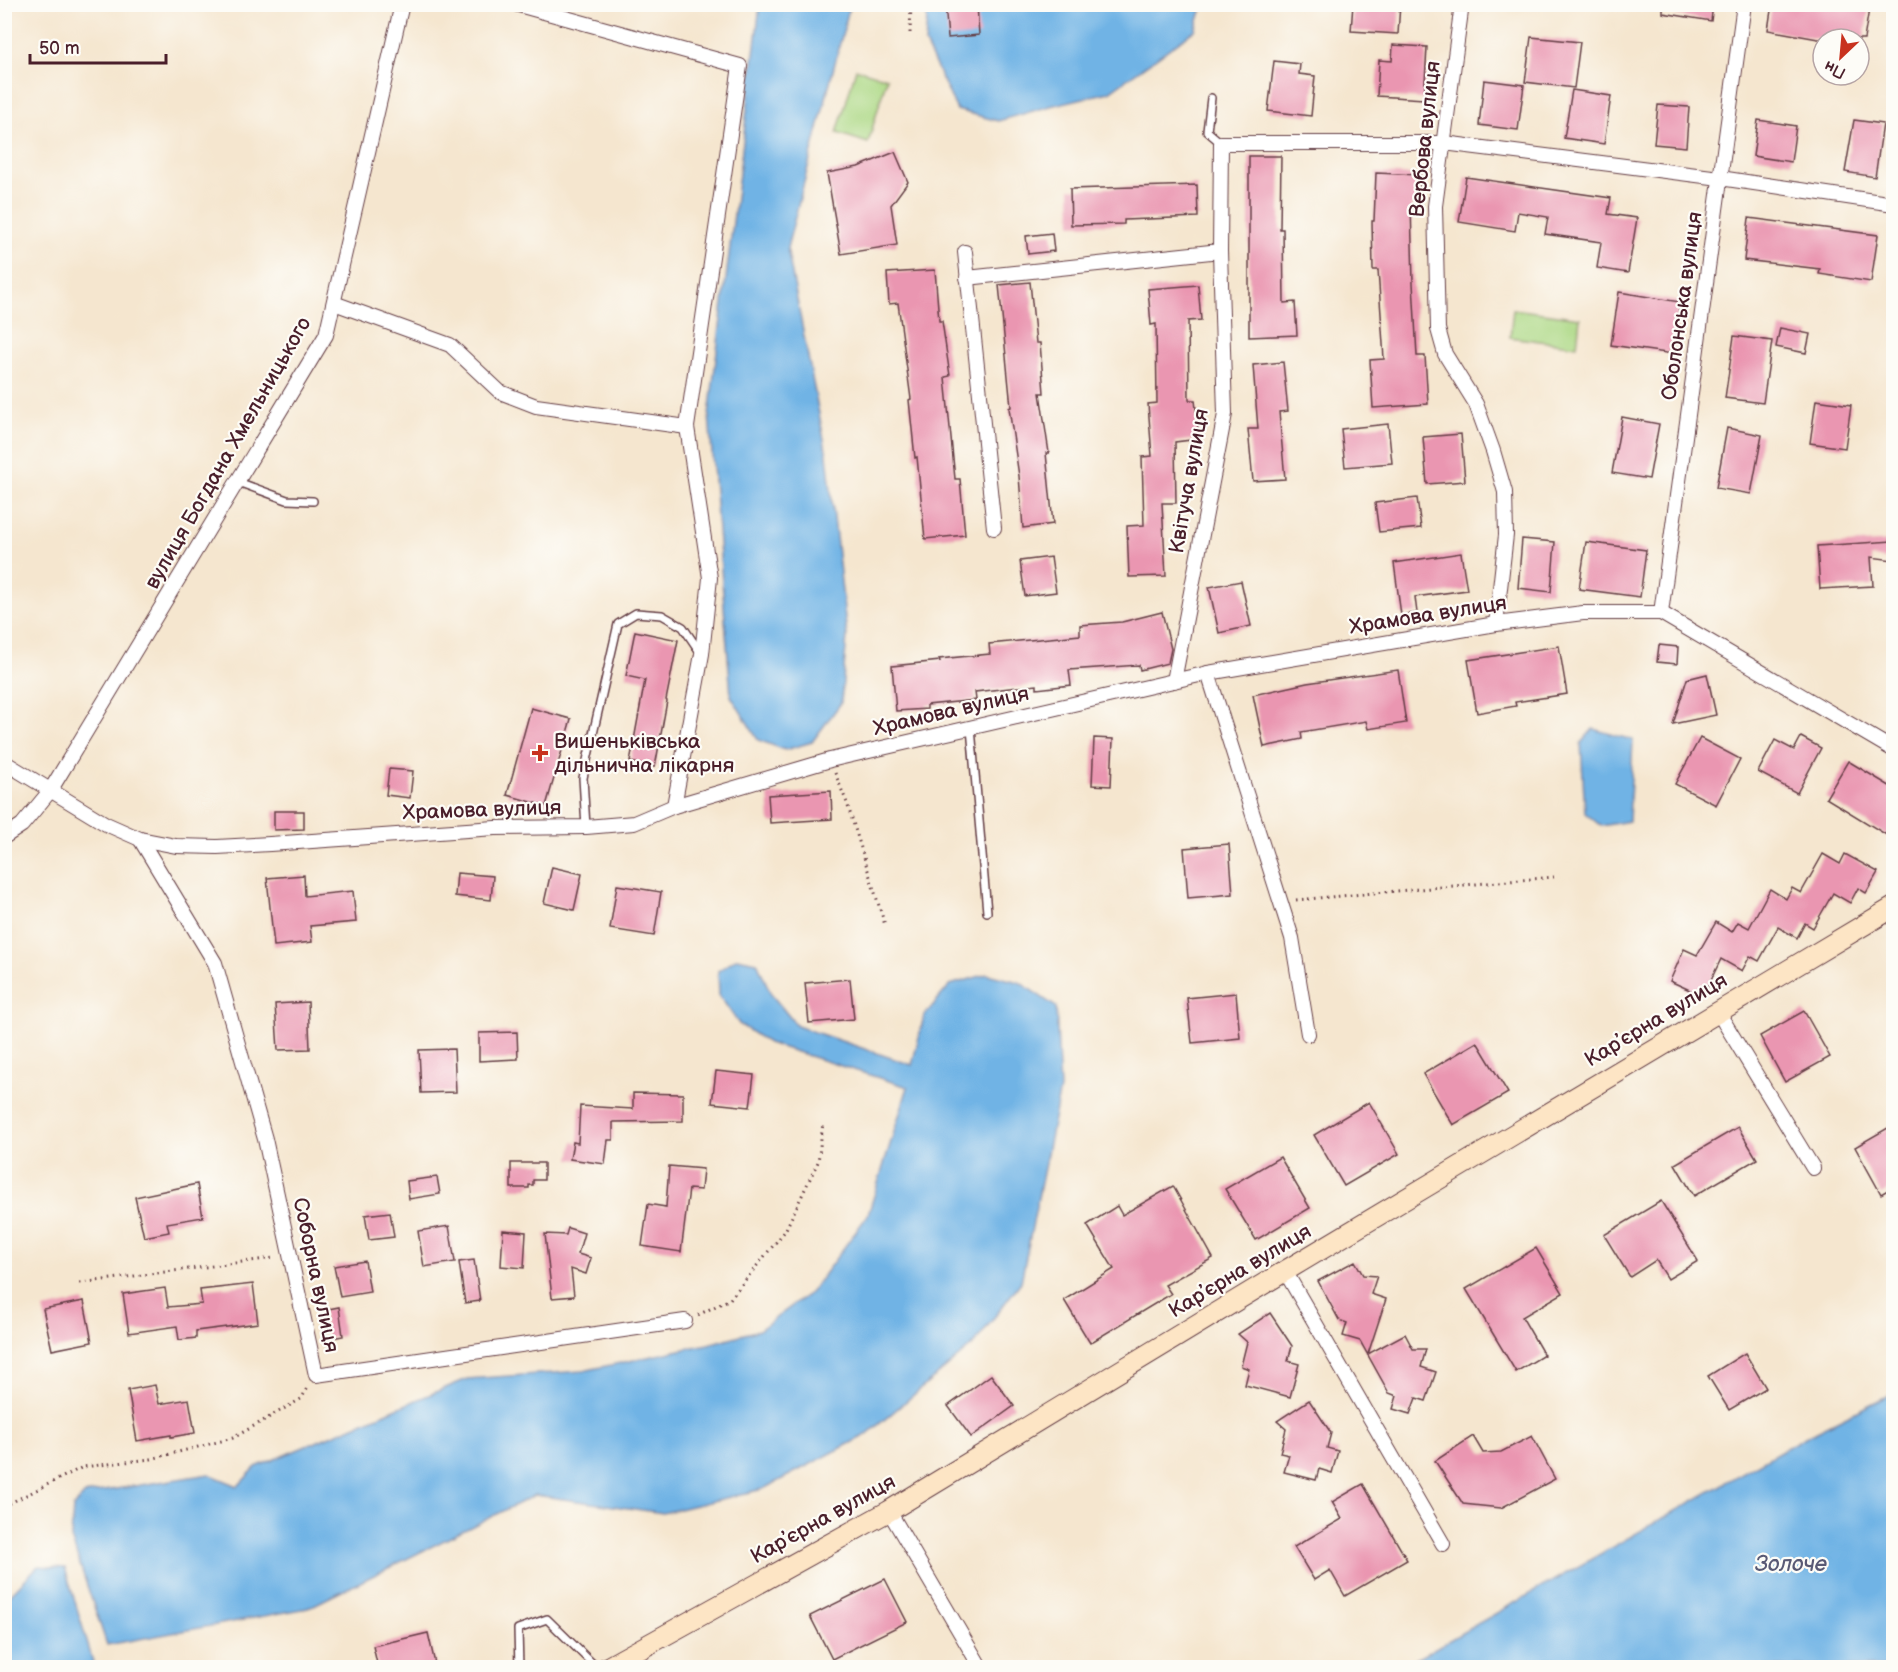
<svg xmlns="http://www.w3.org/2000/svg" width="1898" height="1672" font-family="'Balsamiq Sans',sans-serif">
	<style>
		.green { fill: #acd884; stroke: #7b7c58; stroke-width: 1.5 }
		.water { fill: #70b3e5; stroke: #5d6988; stroke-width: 1.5 }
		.building { fill: #ea96b1 }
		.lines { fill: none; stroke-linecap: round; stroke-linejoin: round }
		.lane-casing { stroke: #643d44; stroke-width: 10 }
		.street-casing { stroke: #643d44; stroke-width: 16 }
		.secondary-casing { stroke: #643d44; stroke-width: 22 }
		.path { stroke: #643d44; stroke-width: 3; stroke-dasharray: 1.5 4.5; stroke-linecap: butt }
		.lane { stroke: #fff; stroke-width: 7 }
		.street { stroke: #fff; stroke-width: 14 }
		.secondary { stroke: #fde5c5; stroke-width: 20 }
		.poi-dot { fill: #c8321e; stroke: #fdfcf7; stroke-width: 2 }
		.labels { text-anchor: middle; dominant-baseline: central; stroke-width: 4.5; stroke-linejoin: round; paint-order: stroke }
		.street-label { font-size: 21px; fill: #4a1f2b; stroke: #fdfcf7 }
		.poi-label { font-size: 21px; fill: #4a1f2b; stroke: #fdfcf7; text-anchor: start }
		.water-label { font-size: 22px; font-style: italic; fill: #595a75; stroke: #fdfcf7 }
	</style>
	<rect width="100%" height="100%" fill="#fdfcf7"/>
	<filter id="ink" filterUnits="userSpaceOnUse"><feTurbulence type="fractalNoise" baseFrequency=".0167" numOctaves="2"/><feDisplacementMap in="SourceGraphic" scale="12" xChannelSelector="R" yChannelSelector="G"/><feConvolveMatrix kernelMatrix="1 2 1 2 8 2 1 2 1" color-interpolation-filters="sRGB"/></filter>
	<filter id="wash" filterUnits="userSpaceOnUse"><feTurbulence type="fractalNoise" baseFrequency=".008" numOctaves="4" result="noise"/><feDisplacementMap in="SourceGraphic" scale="24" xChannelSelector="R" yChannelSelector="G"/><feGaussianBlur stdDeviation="1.35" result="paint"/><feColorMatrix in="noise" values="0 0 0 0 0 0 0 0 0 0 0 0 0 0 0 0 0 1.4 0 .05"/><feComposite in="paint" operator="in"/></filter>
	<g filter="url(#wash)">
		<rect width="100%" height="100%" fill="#f5e6cf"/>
		<!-- green -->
		<g class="green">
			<path d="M856,69L887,78L868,143L837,133Z"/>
			<path d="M1513,309L1580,318L1577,346L1510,337Z"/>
		</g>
		<!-- water -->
		<g class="water">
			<path d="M760,5H850L787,248L827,455L847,636L841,703L812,742L785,750L758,740L731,696L709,415Z"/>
			<path d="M928,5H1203L1195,30L1109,92L1054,105L998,121L957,110L925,43Z"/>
			<path d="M1593,729L1633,740L1629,821L1601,826L1585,813L1581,743Z"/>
			<path d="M737,958L757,962L771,994L797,1026L912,1065L924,1016L950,985L987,974L1019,982L1056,1007L1060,1089L1021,1282L974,1344L866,1435L763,1489L663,1513L535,1495L308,1608L107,1645L71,1538L73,1507L85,1494L209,1474L238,1486L256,1467L467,1379L583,1371L708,1344L759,1330L811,1292L868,1215L908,1087L768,1043L739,1024L719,995L718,971Z"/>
			<path d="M1893,1393V1667H1402L1807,1436Z"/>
			<path d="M38,1566L65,1568L93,1662L90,1667H5V1600Z"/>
		</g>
		<g id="blocks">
			<!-- building -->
			<g class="building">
				<path d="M945,4H977L979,35L948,38Z"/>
				<path d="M1353,4H1400L1398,34L1351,31Z"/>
				<path d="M1663,4H1713L1711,21L1663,13Z"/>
				<path d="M1772,4H1844L1869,9L1864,39H1818L1768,30Z"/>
				<path d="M1531,37L1580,42L1574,88L1525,82Z"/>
				<path d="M1393,45L1427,47L1424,99L1377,96L1379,60L1392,61Z"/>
				<path d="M1274,61L1300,64L1299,74L1315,76L1311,116L1268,111Z"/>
				<path d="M1484,80L1524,85L1518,130L1479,125Z"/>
				<path d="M1572,90L1611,96L1604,144L1564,138Z"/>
				<path d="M1658,105L1689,107L1686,147L1654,144Z"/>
				<path d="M1758,120L1796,126L1791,162L1753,156Z"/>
				<path d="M1854,120L1883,124L1875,177L1845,172Z"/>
				<path d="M895,152L908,182L891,205L897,245L841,254L827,173L858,167Z"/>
				<path d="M1249,156H1281L1280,229H1283L1284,303L1295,302L1297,335L1249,337Z"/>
				<path d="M1376,173L1420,175L1419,205H1411L1413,283L1417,356H1425L1428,404L1373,408L1370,360L1384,359L1378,270H1373L1372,221H1374Z"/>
				<path d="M1466,177L1611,198L1608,214L1637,218L1628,273L1597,268L1601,242L1545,234L1548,217L1518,212L1515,231L1459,222Z"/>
				<path d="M1197,185L1198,217L1124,220V224L1071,225L1070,189Z"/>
				<path d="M1749,218L1878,235L1871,282L1819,274L1820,269L1744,260Z"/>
				<path d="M1052,233L1054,251L1028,254L1026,236Z"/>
				<path d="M935,270L939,321H942L950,376L945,377L955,479H960L965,535L925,539L917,457L915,458L909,400L911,399L898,303L889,304L887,273Z"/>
				<path d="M1030,282L1036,343H1040L1044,393H1040L1049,453H1046L1053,524L1023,528L1019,476L1009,408L1011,407L999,285Z"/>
				<path d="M1198,285L1201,320L1188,321L1189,400H1195L1199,439L1175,442L1176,503H1162L1166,576L1129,577L1127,526L1144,525L1142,457L1152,456L1148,404L1157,403L1156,324L1151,325L1148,289Z"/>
				<path d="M1619,292L1680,302L1673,354L1611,345Z"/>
				<path d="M1780,328L1810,334L1806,353L1776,347Z"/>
				<path d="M1734,336L1772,341L1763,403L1725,398Z"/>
				<path d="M1283,362L1288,411L1279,412L1285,479L1253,481L1248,429H1258L1253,365Z"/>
				<path d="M1816,400L1851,405L1845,448L1810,443Z"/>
				<path d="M1622,417L1659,424L1649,479L1612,473Z"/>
				<path d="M1388,424L1392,463L1345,467L1341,429Z"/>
				<path d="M1727,428L1762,435L1751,494L1716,488Z"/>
				<path d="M1461,434L1465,481L1427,484L1423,437Z"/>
				<path d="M1417,498L1421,528L1379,532L1375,503Z"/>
				<path d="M1522,539L1555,542L1551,592L1518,588Z"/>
				<path d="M1893,541V560L1871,557L1873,586L1820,589L1817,546Z"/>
				<path d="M1586,542L1646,550L1640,597L1579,589Z"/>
				<path d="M1461,553L1467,590L1415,597L1417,613L1401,615L1394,563Z"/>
				<path d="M1051,557L1056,592L1025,596L1020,561Z"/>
				<path d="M1241,581L1251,626L1219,633L1209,587Z"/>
				<path d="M1162,612L1171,649L1168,663L1140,670L1139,665L1069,670L1071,685L1037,689V685L975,692L976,700L927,705V709L896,711L892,666L940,661L939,659L990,654L989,644L1080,635V625L1122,622Z"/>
				<path d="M635,631L678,640L666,700L667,701L655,767L630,762L645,680L626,676Z"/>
				<path d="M1659,645L1678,647L1677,664L1657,662Z"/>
				<path d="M1559,646L1567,694L1515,702L1516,706L1477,713L1468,660Z"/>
				<path d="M1398,670L1406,723L1368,729L1366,721L1301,732L1302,739L1264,747L1253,695L1307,683Z"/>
				<path d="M1707,674L1716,715L1673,724L1687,679Z"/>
				<path d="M531,708L571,719L546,806L507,795Z"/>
				<path d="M1801,737L1821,748L1797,793L1758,772L1775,740L1794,750Z"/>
				<path d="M1094,738L1113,739L1111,786L1092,785Z"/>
				<path d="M1700,738L1740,759L1716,805L1675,784Z"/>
				<path d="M1848,761L1893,788V839L1826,798Z"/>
				<path d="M389,769L413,771L410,798L386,795Z"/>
				<path d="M831,791L832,819L770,823L768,795Z"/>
				<path d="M274,811H304V829L274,830Z"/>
				<path d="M1229,844L1233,894L1188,898L1184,848Z"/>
				<path d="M1823,854L1840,864L1845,854L1878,872L1866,893L1858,888L1850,903L1833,893L1813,928L1805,923L1797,938L1778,927L1759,961L1750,956L1742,971L1721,959L1703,996L1670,981L1684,949L1697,955L1716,922L1732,932L1738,922L1749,928L1770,889L1786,899L1792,888L1801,893Z"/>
				<path d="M552,867L582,874L574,910L544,903Z"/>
				<path d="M457,873L493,876L491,900L455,896Z"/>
				<path d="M304,875L305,896L353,891L356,922L310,926L312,942L274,946L267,878Z"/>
				<path d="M617,885L661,892L654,936L610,929Z"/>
				<path d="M850,979L854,1019L809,1023L805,983Z"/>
				<path d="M1236,993L1240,1038L1192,1043L1187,998Z"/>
				<path d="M308,1002L310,1049L278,1050L275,1004Z"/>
				<path d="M1804,1011L1830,1057L1785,1082L1760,1036Z"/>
				<path d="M517,1032L518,1059L479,1061V1033Z"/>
				<path d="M1477,1042L1508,1093L1453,1125L1423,1074Z"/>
				<path d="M454,1049L456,1092L421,1093L419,1050Z"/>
				<path d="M716,1071L754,1075L750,1107L712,1103Z"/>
				<path d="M633,1093L683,1094V1121L613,1122V1140H608L605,1164L570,1159L573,1142L578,1143L580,1106L633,1109Z"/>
				<path d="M1369,1102L1399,1154L1344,1186L1314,1135Z"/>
				<path d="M1893,1125V1187L1881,1194L1855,1147Z"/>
				<path d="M1738,1127L1757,1159L1694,1196L1675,1164Z"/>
				<path d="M1280,1157L1310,1208L1256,1240L1225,1189Z"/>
				<path d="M511,1163H544V1180H533V1185H529V1188H511Z"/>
				<path d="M669,1166L703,1169L701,1190L689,1189L681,1252L642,1246L648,1204L666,1207Z"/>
				<path d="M437,1177L440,1194L409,1199L407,1181Z"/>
				<path d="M197,1184L203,1217L167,1223L169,1232L144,1237L135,1197Z"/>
				<path d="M1173,1186L1213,1258L1165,1285L1171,1294L1090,1343L1064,1300L1114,1269L1087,1225L1117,1206L1122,1215Z"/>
				<path d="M1661,1201L1698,1261L1668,1279L1656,1260L1630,1277L1604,1235Z"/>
				<path d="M390,1212L394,1237L369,1240L365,1215Z"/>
				<path d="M449,1226L455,1262L424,1267L418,1231Z"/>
				<path d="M568,1228L584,1233L578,1254L591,1258L586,1274L571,1269L574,1296L552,1298L545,1234L566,1235Z"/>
				<path d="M503,1230L526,1232L524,1268L501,1266Z"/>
				<path d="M1536,1248L1563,1293L1522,1317L1544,1355L1516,1372L1466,1289Z"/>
				<path d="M474,1260L480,1301L465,1303L459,1262Z"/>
				<path d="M365,1261L370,1292L340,1297L334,1266Z"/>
				<path d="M1355,1261L1363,1275L1377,1276L1371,1294L1386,1299L1368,1354L1405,1334L1413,1349H1426L1421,1367L1436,1372L1426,1401L1416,1398L1410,1414L1393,1409L1397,1396L1389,1393L1360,1341L1343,1336L1347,1323L1339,1320L1318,1281Z"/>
				<path d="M253,1284L258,1323L196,1331V1338L179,1340L177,1326L129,1333L123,1294L165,1288L168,1307L202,1304L200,1290Z"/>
				<path d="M84,1301L92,1342L52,1350L43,1309Z"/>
				<path d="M339,1307L343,1336L327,1339L323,1310Z"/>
				<path d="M1270,1313L1292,1346L1288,1361L1299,1364L1290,1397L1245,1385L1249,1369L1241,1366L1247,1342L1238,1334Z"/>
				<path d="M1745,1353L1766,1388L1729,1410L1708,1376Z"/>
				<path d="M991,1375L1014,1406L971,1437L948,1406Z"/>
				<path d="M155,1385L159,1404L189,1399L195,1433L171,1437V1435L137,1441L128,1390Z"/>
				<path d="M1309,1400L1331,1433L1327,1448L1338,1451L1332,1473L1319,1469L1316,1480L1284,1472L1289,1455L1280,1453L1286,1429L1277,1421Z"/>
				<path d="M1473,1436L1483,1453L1501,1452L1532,1436L1555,1479L1501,1508L1463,1504L1435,1461Z"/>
				<path d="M1363,1484L1407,1560L1345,1596L1330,1570L1314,1580L1294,1547L1342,1519L1332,1502Z"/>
				<path d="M885,1579L907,1622L832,1659L810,1616Z"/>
				<path d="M428,1633L436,1668H378L373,1646Z"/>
			</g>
		</g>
	</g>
	<g filter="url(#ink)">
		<use href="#blocks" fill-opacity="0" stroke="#643d44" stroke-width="1.5"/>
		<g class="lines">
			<!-- lane casing -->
			<g class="lane-casing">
				<g id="lane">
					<path d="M1211,98L1207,131L1221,143"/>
					<path d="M238,482L287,500L313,501"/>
					<path d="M971,728L987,912"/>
					<path d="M586,827L583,778L618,624L636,613L662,615L683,627L700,652"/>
					<path d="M519,1668L518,1629L547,1619L597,1668"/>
				</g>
			</g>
			<!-- street casing -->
			<g class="street-casing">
				<g id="street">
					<path d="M515,4L740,66L687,427L710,578L702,654L674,806"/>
					<path d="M1462,4L1435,206L1438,329L1445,354L1476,404L1493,451L1505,492L1506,535L1496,624"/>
					<path d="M965,252L994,528"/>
					<path d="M967,278L1220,251"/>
					<path d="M334,303L450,345L500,392L536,406L687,427"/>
					<path d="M1661,613L1744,4"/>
					<path d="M1208,673L1292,938L1308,1034"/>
					<path d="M1174,681L1225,414L1220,251L1221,143H1444L1720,178L1894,204"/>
					<path d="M4,762L106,824L140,839L176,846L217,847L270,844L495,828L586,827L634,823L674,806L830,760L1208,673L1496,624L1583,613H1661L1894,750"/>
					<path d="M4,837L22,825L50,791L326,335L402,4"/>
					<path d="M140,839L215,963L265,1139L316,1375L685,1321"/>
					<path d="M1718,1012L1813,1168"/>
					<path d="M1285,1271L1443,1544"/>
					<path d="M889,1511L981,1668"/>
				</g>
			</g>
			<!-- secondary casing -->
			<g class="secondary-casing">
				<path id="secondary" d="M606,1668L889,1511L1285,1271L1894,907"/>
			</g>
			<!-- path -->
			<g class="path">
				<path d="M910,33L911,4"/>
				<path d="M835,773L847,803L885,925"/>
				<path d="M1296,900L1554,877"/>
				<path d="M80,1283L274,1258"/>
				<path d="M698,1315L730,1299L785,1231L818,1162L823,1123"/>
				<path d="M4,1506L83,1467L151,1459L233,1438L301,1399L309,1386"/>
			</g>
			<!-- lane -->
			<use href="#lane" class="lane"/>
			<!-- street -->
			<use href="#street" class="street"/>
			<!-- secondary -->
			<use href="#secondary" class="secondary"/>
		</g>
	</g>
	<!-- markers -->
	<path class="poi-dot" d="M537 744h6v6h6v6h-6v6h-6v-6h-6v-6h6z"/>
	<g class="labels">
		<!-- street labels -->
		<g class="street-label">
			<text transform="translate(1425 139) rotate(-84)">Вербова вулиця</text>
			<text transform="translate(1682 306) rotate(-82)">Оболонська вулиця</text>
			<text transform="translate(228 453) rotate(-60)">вулиця Богдана Хмельницького</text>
			<text transform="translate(1189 481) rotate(-80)">Квітуча вулиця</text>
			<text transform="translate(1428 615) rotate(-9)">Храмова вулиця</text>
			<text transform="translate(951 711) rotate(-13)">Храмова вулиця</text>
			<text transform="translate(482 810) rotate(-2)">Храмова вулиця</text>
			<text transform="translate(1656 1020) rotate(-31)">Карʼєрна вулиця</text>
			<text transform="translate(1240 1271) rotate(-31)">Карʼєрна вулиця</text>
			<text transform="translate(316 1275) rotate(78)">Соборна вулиця</text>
			<text transform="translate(823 1519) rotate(-29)">Карʼєрна вулиця</text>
		</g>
		<!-- poi labels -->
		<g class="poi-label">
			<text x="554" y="741">Вишеньківська<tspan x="554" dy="24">дільнична лікарня</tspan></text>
		</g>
		<!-- water labels -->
		<g class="water-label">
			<text x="1791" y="1564">Золоче</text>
		</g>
	</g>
	<!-- margin -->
	<rect width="1898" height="1672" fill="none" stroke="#fdfcf7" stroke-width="24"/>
	<!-- north arrow -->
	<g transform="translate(1841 57) rotate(206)"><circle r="28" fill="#fdfcf7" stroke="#b5a4a5" stroke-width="1.5"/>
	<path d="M0-4.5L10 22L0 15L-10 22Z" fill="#c8321e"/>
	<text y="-9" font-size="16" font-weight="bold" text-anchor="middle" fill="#4a1f2b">Пн</text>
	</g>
	<!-- scale -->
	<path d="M30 54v9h136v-9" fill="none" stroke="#4a1f2b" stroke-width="3"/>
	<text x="39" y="54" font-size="18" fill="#4a1f2b" stroke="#fdfcf7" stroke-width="4.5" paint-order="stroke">50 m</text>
</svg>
